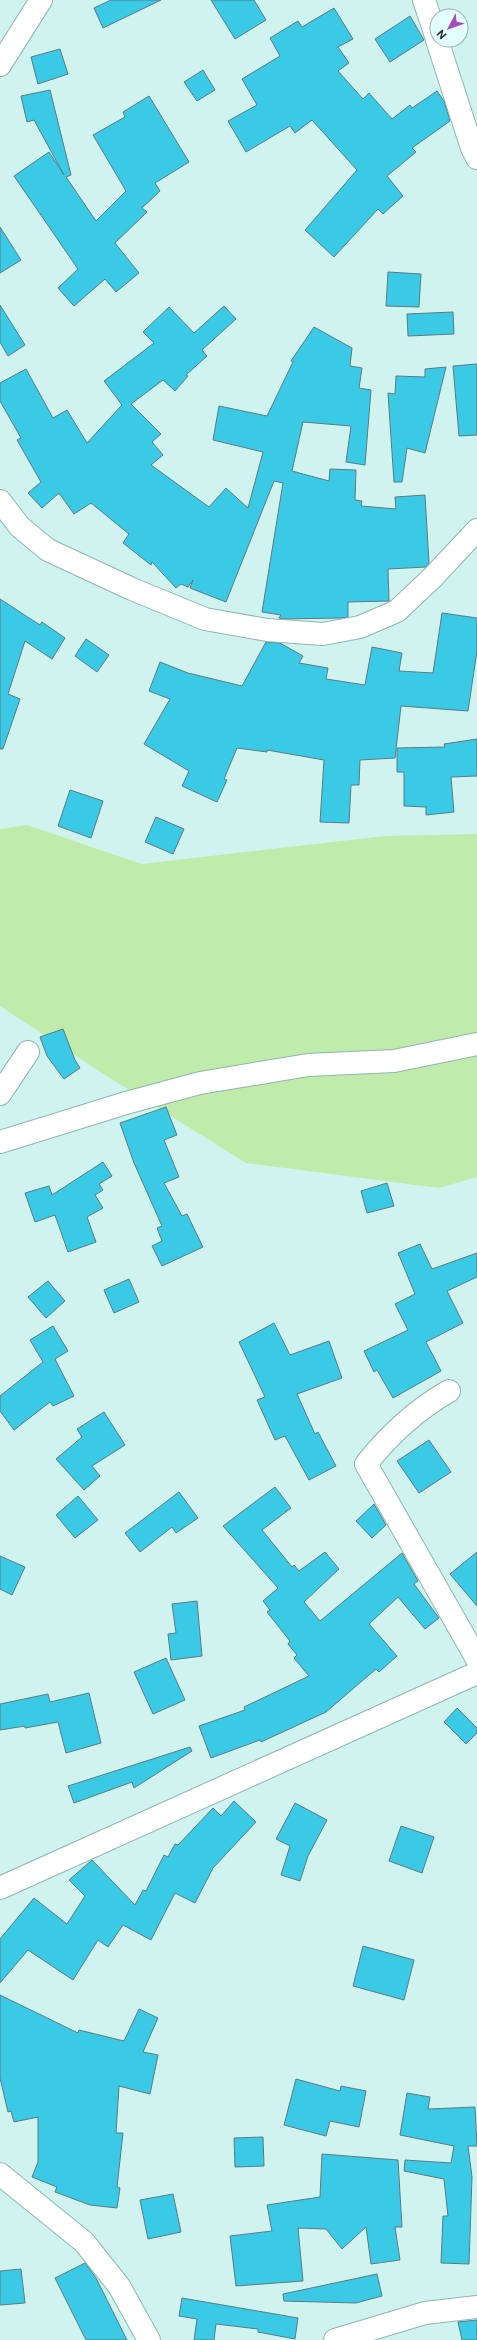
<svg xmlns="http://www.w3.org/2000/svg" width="477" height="2340" font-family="Commissioner,sans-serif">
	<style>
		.green { fill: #bfecaa }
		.building { fill: #3acae5; stroke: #5c7b83 }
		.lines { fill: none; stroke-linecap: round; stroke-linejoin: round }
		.minor-casing { stroke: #92b5b1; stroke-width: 24 }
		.minor { stroke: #fff; stroke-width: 22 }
	</style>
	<rect width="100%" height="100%" fill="#cff3ef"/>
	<!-- green -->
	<path class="green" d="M27,825L142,864L385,836L477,834V1177L439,1188L246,1163L102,1073L0,1006V829Z"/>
	<!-- building -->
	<g class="building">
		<path d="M111,0H161L103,28L94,8Z"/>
		<path d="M211,0H254L266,20L235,39Z"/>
		<path d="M334,8L353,39L338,47L349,63L338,71L363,99L369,93L392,119L410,105L412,108L437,91L444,101L450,121L412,148L416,152L387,176L403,196L383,214L378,209L334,257L305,230L357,170L312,120L295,133L290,126L246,152L228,121L257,105L242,79L280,56L270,38L298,21L302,27Z"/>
		<path d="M410,16L424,40L390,62L375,39Z"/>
		<path d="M60,49L68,74L38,84L31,57Z"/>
		<path d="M203,70L215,90L197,101L184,82Z"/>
		<path d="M50,90L71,175L66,177L96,221L126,191L93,135L125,117L123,112L149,96L189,162L155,183L160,191L142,208L147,212L115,243L139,273L116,292L105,279L74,306L58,288L78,269L14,176L49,152L64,175L34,120L27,122L21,96Z"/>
		<path d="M0,227L21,260L0,273Z"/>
		<path d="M388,272L421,274L419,307L386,306Z"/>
		<path d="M0,305L25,345L8,356L0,342Z"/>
		<path d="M224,306L236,319L202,350L207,356L186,375L188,376L175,391L163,380L131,404L161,434L152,442L163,455L151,465L209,507L226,488L248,508L263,452L213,440L219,406L267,416L293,362L291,361L314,327L352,348L350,366L362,368L359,388L371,390L365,465L346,462L351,426L303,422L292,471L329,481L330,469L356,470L355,500L362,501L361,506L396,509L395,497L425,495L429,563L426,567L388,569L389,601L348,602V617L341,618L282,619L279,618L281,615L262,612L283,483L274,481L226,602L190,588L193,580L188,587L181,584L176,588L152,562L151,565L123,543L129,534L91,503L74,514L59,493L42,508L28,493L41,482L17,440L21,438L0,401V383L26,369L53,418L67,410L87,443L122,405L104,381L154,343L143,332L169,307L194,333Z"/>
		<path d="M453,312L454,334L408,336L407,314Z"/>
		<path d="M477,364V435L459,436L453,366Z"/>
		<path d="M446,367L425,453L407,448L402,482H394L388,393L395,394L396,376L425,377V369Z"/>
		<path d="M0,599L40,625L42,622L65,638L52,659L25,641L8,694L20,699L3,749H0Z"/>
		<path d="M442,613L477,618V651L468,711L401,706L395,758L360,760L359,785H351L349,823L320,822L324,760L267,750V752L237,748L224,779L227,780L217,802L182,786L189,771L144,744L170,699L149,691L160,662L188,673L242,686L266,642L280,643L303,656L299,663L328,668L326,679L365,685L372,647L402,653L399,671L433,673Z"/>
		<path d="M86,639L109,655L97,672L75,656Z"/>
		<path d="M477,739V776L451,777L454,812L426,815V807L404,806V772H397V748L445,747L444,744Z"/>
		<path d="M70,790L103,801L91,838L58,826Z"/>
		<path d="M156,817L184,829L173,854L145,842Z"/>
		<path d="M63,1029L75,1060L80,1068L64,1079L47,1056L40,1037Z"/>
		<path d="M166,1107L177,1135L164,1140L179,1177L164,1183L182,1216L187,1214L203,1247L162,1266L152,1246L162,1241L157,1228L162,1226L134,1163L120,1123Z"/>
		<path d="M103,1162L112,1176L99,1184L103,1190L95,1195L103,1208L87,1217L96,1242L68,1252L55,1215L35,1222L25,1193L49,1186L52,1195Z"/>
		<path d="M387,1183L394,1206L367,1213L361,1191Z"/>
		<path d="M420,1244L432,1269L477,1253V1277L447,1291L463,1323L426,1342L441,1371L393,1398L377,1370L374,1372L364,1351L408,1330L395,1304L415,1294L398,1253Z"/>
		<path d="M129,1279L139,1302L114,1313L104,1290Z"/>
		<path d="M48,1281L65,1301L46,1318L28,1297Z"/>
		<path d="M274,1323L290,1355L329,1341L342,1378L297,1394L315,1434L318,1432L336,1466L309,1480L285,1436L275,1440L257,1400L265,1397L239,1342Z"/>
		<path d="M53,1326L68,1351L55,1359L74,1396L53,1406L50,1402L14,1430L0,1411V1396L43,1362L30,1340Z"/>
		<path d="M104,1412L125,1445L92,1466L100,1476L84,1490L56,1459L82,1437L77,1429Z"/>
		<path d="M429,1440L451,1472L419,1493L397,1461Z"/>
		<path d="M275,1487L291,1508L262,1530L292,1567L294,1565L299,1571L325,1552L339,1569L304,1602L320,1621L402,1553L418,1581L414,1584L439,1618L425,1629L398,1597L369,1624L397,1656L379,1672L376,1669L326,1712L261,1742L260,1740L211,1758L199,1726L245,1710L244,1707L309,1676L294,1658L297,1655L288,1644L290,1641L267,1612L270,1610L263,1601L278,1588L223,1526Z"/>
		<path d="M179,1492L198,1518L176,1533L172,1527L140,1552L125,1533Z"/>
		<path d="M78,1496L98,1520L75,1538L56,1515Z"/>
		<path d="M374,1504L386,1525L372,1538L356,1521Z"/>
		<path d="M477,1552V1606L450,1574Z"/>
		<path d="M0,1556L25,1567L12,1595L0,1589Z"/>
		<path d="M197,1601L202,1656L171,1660L168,1634L176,1633L172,1604Z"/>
		<path d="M166,1658L185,1700L153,1714L134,1672Z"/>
		<path d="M89,1693L101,1743L66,1753L58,1722L25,1728V1726L0,1730V1704L48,1694L50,1702Z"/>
		<path d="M457,1708L477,1728V1733L466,1744L444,1722Z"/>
		<path d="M190,1747L192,1751L134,1788L132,1782L74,1803L68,1786Z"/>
		<path d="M234,1801L256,1822L213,1868L195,1903L175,1893L151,1940L123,1925L108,1947L98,1940L73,1980L28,1950L0,1983V1939L34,1898L67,1924L85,1896L69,1880L92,1860L135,1905L143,1890L146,1891L164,1855L168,1857L175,1844L178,1845L213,1808L221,1816Z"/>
		<path d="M295,1803L327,1820L308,1856L300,1881L281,1875L290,1846L276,1839Z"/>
		<path d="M401,1826L434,1837L422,1873L389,1861Z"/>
		<path d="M363,1946L414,1960L404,2000L353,1986Z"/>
		<path d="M0,1995L78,2033L79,2030L124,2041L139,2009L158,2018L143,2052L158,2055L150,2094L119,2086L116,2133H123L117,2187L120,2188L117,2208L90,2205L55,2192L57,2187L32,2177L38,2162V2117L14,2122L11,2111L8,2112L0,2078Z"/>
		<path d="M296,2079L340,2091L341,2086L366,2091L359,2127L330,2121L326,2136L284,2125Z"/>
		<path d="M407,2093L430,2097L428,2109L475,2107L477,2146H468L472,2177L469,2264L441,2263L443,2216H448L444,2179L404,2171L405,2160L451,2163L454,2146L400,2135Z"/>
		<path d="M263,2137L264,2166L235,2167L234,2138Z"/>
		<path d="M322,2154L398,2160L402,2227H395L400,2260L371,2264L366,2227L342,2249L326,2229L298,2228L303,2281L236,2286L230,2236L272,2231L267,2205L320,2197Z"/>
		<path d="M173,2194L181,2232L148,2239L140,2200Z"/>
		<path d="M85,2263L96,2278L127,2340H86L55,2278Z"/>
		<path d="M21,2269L25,2303L0,2305V2271Z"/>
		<path d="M377,2274L382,2296L356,2303L284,2301L283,2294Z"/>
		<path d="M182,2298L298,2318L295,2339L258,2332V2329L216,2324L214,2340H194L197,2319L179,2316Z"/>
		<path d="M477,2320V2340H462L458,2322Z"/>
	</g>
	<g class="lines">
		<!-- minor casing -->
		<g class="minor-casing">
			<g id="minor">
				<path d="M424,0L437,39"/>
				<path d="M437,40L472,148L477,158"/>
				<path d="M0,65L41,0"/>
				<path d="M0,501L20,527L48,550L132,589L205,619L267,630L323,634L360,627L397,611L432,578L477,530"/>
				<path d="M0,1094L28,1052"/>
				<path d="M0,1142L126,1103L200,1083L308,1065L394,1061L477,1044"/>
				<path d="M449,1391C416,1410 389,1435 366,1464L477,1659"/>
				<path d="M0,1888L477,1673"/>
				<path d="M0,2174L84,2242L119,2286L149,2340"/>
				<path d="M335,2340L425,2313L477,2307"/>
			</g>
		</g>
		<!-- minor -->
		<use href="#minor" class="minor"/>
	</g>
	<!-- north arrow -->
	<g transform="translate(449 28) rotate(229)"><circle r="19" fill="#e2fffb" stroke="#9ab1ae"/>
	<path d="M0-3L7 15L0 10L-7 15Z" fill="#a34ebc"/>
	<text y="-6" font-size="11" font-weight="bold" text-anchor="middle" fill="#2e3c3a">N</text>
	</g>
</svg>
